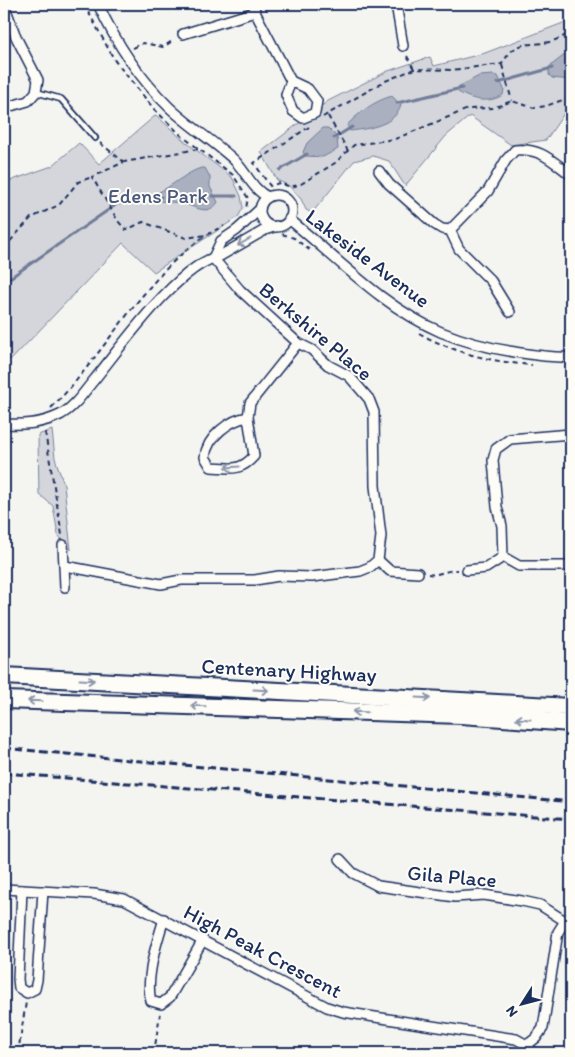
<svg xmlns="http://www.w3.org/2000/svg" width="575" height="1057" font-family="Itim,sans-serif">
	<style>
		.green { fill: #d4d6db; stroke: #78829c }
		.water { fill: #aab0bf; stroke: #717c98 }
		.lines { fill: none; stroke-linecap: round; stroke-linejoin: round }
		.stream { stroke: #717c98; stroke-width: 3 }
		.lane-casing { stroke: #1b2f5e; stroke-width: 8 }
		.street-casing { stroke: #1b2f5e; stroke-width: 12 }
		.highway-casing { stroke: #1b2f5e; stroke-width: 20 }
		.path { stroke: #1b2f5e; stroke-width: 2; stroke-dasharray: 5 4; stroke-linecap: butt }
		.lane { stroke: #fdfcf7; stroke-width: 4.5 }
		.street { stroke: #fdfcf7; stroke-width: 9 }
		.highway { stroke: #fdfcf7; stroke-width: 16 }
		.rail { stroke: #1b2f5e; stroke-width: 3; stroke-dasharray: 8 4; stroke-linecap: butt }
		.oneway { stroke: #8c96aa }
		.labels { text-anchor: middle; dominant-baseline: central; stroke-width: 4; stroke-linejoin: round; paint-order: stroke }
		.park-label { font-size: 21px; fill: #49597d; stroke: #fdfcf7 }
		.street-label { font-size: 21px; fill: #1b2f5e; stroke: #fdfcf7 }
	</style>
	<rect width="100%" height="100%" fill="#f4f4f1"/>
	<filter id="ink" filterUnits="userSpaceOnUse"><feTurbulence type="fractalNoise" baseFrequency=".02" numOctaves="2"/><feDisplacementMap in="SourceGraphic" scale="10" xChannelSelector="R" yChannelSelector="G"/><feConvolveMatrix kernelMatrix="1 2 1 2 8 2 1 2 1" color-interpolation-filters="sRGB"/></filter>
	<g filter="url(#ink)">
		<!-- green -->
		<g class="green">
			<path d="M571,20V110L567,109L546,140L511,145L470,116L446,136L405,186L389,161L373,156L354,161L312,213L306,210L301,199L289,186L277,180L261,152L328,101L388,71L430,57L434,66L485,53Z"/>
			<path d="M156,115L183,140L232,177L241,196L243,208L238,217L154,272L123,243L12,359H4V183L52,166L79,143L99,164Z"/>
			<path d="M52,430L55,458L64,485L71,550L58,535L53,506L39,494L38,435Z"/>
		</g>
		<!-- water -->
		<g class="water">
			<path d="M571,50V80L552,78L549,75V67Z"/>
			<path d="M493,75L498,76L504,89L503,95C488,104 472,100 458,92V87L479,76Z"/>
			<path d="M392,96L401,105C396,125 368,129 350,131L347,125C360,112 374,101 392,96Z"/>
			<path d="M323,128H328L337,137L338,149L323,157L305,156L303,152L307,143Z"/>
			<path d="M201,168H205L210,177V187L218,202C208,218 194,205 180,203C174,202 166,202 160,201L157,193C173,186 185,173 201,168Z"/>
		</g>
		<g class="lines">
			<!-- stream -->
			<g class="stream">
				<path d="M498,83L552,68"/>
				<path d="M397,103L462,88"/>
				<path d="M334,138L352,127"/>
				<path d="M280,170L307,154"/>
				<path d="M212,196H236"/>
				<path d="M4,282L117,204L161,197"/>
			</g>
			<!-- lane casing -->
			<g class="lane-casing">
				<path id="lane" d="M36,92L61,99L95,138"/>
			</g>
			<!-- street casing -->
			<g class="street-casing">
				<g id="street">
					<path d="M98,4C116,43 138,77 169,107C189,126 212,140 232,158C245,169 252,190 268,197"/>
					<path d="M254,4L255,12L291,81L308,89L317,101L315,113L303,118L293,111L286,95L291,81"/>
					<path d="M396,4L403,46"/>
					<path d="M183,34L255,12"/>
					<path d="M4,108L28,101L36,92L38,80L16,37L4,4"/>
					<path d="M379,171L389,184L434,224L442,229L450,230L488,191L506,160L515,150C541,148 551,160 571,175"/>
					<circle cx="276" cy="211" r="16"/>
					<path d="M289,219C337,258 384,308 441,332C465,342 489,348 515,352C534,355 552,358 571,357"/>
					<path d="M450,230L459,249L491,281L510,312"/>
					<path d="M213,258L221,241L237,230L260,209"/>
					<path d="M248,417C229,420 207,437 205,457L211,467C230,468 240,472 254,456L248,417L250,403L298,343"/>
					<path d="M4,424C24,425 41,424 60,415C74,408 84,392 94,380C121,347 179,264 220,256L265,230L276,226"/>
					<path d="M571,434L510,439L496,449L493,460L497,507L502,526L503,557L519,566H571"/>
					<path d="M63,545L65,587"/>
					<path d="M378,560L390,571L418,573"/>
					<path d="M65,566L161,584L181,580H255L279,576L312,577L360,571L370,567L378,560L381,536L375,486L374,412L369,399L349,376L328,365L312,350L298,343L240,290L213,258"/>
					<path d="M467,570L486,568L503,557"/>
					<path d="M340,859L353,873L378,886L455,897L484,895L522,901L540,905L565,921"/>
					<path d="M4,889L94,894L124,899L327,1007L343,1012L516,1039L527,1045L533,1053"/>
					<path d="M22,890L18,979L19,988L27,993L35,989L37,980L43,891"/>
					<path d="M164,919C157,941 145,979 151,1001L161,1004L170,997L203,940"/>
					<path d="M527,1045L536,1038L543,1028L558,932L565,921L571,916"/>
				</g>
			</g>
			<!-- highway casing -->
			<g class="highway-casing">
				<g id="highway">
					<path d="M4,676L571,707"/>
					<path d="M4,700L461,715L571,723"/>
				</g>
			</g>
			<!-- path -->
			<g class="path">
				<path d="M84,4L115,61L154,109L182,136L233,175L248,198L246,208"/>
				<path d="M133,48L143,43L163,47L174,40"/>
				<path d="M407,56L414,69"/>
				<path d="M502,65L512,101"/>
				<path d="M328,116L348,151"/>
				<path d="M323,117L383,82L414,69L451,70L502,64C517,38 526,47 549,42C557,40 564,36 571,33"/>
				<path d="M309,127L254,163L270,186L279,183L291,187L301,184L335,163L354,145L395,139L468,109L493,108L512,101L534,108L546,106L571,97"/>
				<path d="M100,143L124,162"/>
				<path d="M198,149L124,162L92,177L118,221L126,230L143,222L186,238L206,235"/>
				<path d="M282,234L294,238L312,252"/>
				<path d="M4,248L31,218L59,205L78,182L92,177"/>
				<path d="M419,333C454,353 492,362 532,365"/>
				<path d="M51,408C106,355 155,256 224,226"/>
				<path d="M45,432L62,535"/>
				<path d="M428,574C438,576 446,570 457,570"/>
				<path d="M18,1053L26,1002"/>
				<path d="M154,1053L160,1014"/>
			</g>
			<!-- lane -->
			<use href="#lane" class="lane"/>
			<!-- street -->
			<use href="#street" class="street"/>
			<!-- highway -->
			<use href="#highway" class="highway"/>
			<!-- rail -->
			<g class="rail">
				<path d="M4,748L571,802"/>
				<path d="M4,773L571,819"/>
			</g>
		</g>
		<!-- one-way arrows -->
		<defs><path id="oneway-shaft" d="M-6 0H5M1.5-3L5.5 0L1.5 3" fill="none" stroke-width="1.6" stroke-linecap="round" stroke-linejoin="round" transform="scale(1.25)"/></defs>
		<g class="oneway">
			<use href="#oneway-shaft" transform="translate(244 242) rotate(150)"/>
			<use href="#oneway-shaft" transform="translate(232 467) rotate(176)"/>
			<use href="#oneway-shaft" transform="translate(87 680) rotate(3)"/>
			<use href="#oneway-shaft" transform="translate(261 690) rotate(3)"/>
			<use href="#oneway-shaft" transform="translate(423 698) rotate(3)"/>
			<use href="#oneway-shaft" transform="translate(35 701) rotate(-178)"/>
			<use href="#oneway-shaft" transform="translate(198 706) rotate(-178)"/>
			<use href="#oneway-shaft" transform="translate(360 712) rotate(-178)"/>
			<use href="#oneway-shaft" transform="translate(523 719) rotate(-176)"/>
		</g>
	</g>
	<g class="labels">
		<!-- park labels -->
		<g class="park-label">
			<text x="158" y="195">Edens Park</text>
		</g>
		<!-- street labels -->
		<g class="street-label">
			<text transform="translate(368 258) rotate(37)">Lakeside Avenue</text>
			<text transform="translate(316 331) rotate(40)">Berkshire Place</text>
			<text transform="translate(289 670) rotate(3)">Centenary Highway</text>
			<text transform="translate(452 876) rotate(5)">Gila Place</text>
			<text transform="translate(263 951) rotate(28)">High Peak Crescent</text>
		</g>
	</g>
	<!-- margin -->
	<rect width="575" height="1057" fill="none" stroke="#fdfcf7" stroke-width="20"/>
	<rect x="10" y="10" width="555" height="1037" fill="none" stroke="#1b2f5e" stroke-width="2" filter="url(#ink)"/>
	<!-- north arrow -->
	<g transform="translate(522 1004) rotate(234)" stroke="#fdfcf7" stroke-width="4" paint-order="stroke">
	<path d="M0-4L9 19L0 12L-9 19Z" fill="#1b2f5e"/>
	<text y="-8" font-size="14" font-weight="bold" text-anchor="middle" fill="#1b2f5e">N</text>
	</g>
</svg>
